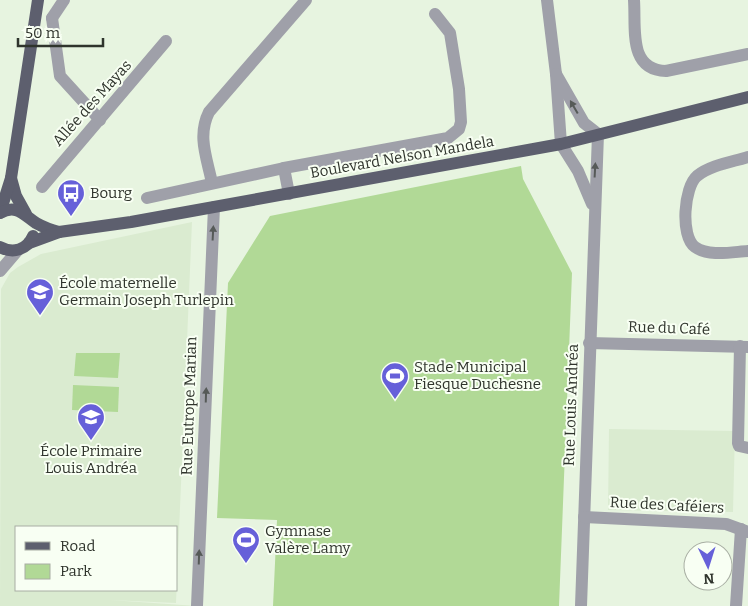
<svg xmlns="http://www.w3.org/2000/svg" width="748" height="606" font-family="Bitter,serif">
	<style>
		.built { fill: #daebd0; fill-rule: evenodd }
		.green { fill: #b1d996 }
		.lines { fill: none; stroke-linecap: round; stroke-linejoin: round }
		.minor { stroke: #9fa0a9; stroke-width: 12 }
		.tertiary { stroke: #9fa0a9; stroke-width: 12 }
		.primary { stroke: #5d5f6e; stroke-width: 12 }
		.oneway { fill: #565a58 }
		.labels { text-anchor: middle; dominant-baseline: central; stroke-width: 4; stroke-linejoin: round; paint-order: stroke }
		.street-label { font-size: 15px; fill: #2f342c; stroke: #f8fff3 }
		.poi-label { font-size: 15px; fill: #2f342c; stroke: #f8fff3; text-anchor: start }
	</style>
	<rect width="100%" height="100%" fill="#e7f4e0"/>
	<!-- built -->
	<g class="built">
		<path d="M192,222L176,603L110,600L197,606H0L1,289L10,273L18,267L41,254ZM16,527H176V590H16Z"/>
		<path d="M609,429L735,431L733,512L608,510Z"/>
	</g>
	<!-- green -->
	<g class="green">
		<path d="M521,166L523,179L572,273L559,606H273L277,520L217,518L228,283L270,216Z"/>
		<path d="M76,353H120L118,378L74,376Z"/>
		<path d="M73,385L119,387L118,412L72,410Z"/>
	</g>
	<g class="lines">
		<!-- minor -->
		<g class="minor">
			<path d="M547,0L556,74L561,144L578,171L592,204"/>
			<path d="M634,0C636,29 628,70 666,71L748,54"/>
			<path d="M52,18L60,76L100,120"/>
			<path d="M52,18L64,0"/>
			<path d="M556,74L584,123L598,134L581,606"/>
			<path d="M748,157C732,162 711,165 697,176C684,187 680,236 695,247C709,257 732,252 748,251"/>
			<path d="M284,168L289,194"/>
			<path d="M212,183C207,158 197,136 209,112L306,0"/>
			<path d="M42,187L166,41"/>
			<path d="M147,198L284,168L448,138L459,129L461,122L459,89L450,33L435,14"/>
			<path d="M589,343L748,347"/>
			<path d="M740,346L738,443L739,446L748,448"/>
			<path d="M584,517L726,524L748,532"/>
			<path d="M736,606L741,529"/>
		</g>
		<!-- tertiary -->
		<g class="tertiary">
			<path d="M0,271L18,250"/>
			<path d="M197,606L214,207"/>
		</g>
		<!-- primary -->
		<g class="primary">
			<path d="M11,178L16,196L26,214"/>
			<path d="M0,213L11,178L38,0"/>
			<path d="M0,213C16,204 23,214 36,223C43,227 51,230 59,232"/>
			<path d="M29,243L59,232L131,222L561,144L748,97"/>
			<path d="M0,247C13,254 27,250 33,236"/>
		</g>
	</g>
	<!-- one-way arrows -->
	<defs><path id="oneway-solid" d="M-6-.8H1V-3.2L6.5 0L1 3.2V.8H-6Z" transform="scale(1.25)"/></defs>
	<g class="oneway">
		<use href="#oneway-solid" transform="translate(574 107) rotate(-120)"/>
		<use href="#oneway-solid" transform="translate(595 170) rotate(-87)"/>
		<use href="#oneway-solid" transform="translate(213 233) rotate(-87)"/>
		<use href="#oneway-solid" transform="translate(206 395) rotate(-88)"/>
		<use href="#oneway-solid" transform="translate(199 557) rotate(-88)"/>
	</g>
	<!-- icons -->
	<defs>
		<g id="bus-pin" transform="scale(1.4375)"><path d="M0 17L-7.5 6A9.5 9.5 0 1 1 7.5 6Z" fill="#6660d9" stroke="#f8fff3"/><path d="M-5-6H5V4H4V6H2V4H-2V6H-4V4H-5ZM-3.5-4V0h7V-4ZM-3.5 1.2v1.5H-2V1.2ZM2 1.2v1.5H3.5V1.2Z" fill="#fff"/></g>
		<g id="school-pin" transform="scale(1.4375)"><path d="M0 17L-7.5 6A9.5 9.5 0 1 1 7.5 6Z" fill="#6660d9" stroke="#f8fff3"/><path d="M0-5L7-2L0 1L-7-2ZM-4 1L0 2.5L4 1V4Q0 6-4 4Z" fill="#fff"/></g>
		<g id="stadium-pin" transform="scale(1.4375)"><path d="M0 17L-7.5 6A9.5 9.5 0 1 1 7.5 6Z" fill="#6660d9" stroke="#f8fff3"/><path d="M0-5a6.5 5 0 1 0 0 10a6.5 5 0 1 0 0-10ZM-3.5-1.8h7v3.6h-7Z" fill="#fff"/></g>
	</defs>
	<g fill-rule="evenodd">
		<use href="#bus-pin" x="71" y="193"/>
		<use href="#school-pin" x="40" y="292"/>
		<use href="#stadium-pin" x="395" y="376"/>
		<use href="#school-pin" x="91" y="417"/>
		<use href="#stadium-pin" x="246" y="540"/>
	</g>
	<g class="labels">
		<!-- street labels -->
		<g class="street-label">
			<text transform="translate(92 103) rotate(-48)">Allée des Mayas</text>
			<text transform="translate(402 157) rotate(-10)">Boulevard Nelson Mandela</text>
			<text transform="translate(669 328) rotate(2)">Rue du Café</text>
			<text transform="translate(571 405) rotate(-88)">Rue Louis Andréa</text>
			<text transform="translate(189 406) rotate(-88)">Rue Eutrope Marian</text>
			<text transform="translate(667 505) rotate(3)">Rue des Caféiers</text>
		</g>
		<!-- poi labels -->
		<g class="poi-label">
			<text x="90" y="193">Bourg</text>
			<text x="59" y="283">École maternelle<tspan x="59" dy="17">Germain Joseph Turlepin</tspan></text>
			<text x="414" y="367">Stade Municipal<tspan x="414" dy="17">Fiesque Duchesne</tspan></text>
			<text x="91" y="451" text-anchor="middle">École Primaire<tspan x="91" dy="17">Louis Andréa</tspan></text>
			<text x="265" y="531">Gymnase<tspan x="265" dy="17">Valère Lamy</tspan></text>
		</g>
	</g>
	<!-- legend -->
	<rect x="15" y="526" width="162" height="65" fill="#f8fff3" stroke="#a8aea3"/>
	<rect x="25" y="542" width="25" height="8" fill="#5d5f6e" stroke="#a8aea3"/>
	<text x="60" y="551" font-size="15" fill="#2f342c">Road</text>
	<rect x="25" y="564" width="25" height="15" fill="#b1d996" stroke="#a8aea3"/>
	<text x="60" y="576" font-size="15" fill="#2f342c">Park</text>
	<!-- north arrow -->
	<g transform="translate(708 566) rotate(176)"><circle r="24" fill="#f8fff3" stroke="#a8aea3"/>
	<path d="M0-4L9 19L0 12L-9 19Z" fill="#6660d9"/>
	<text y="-8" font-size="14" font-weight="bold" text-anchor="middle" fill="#2f342c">N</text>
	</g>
	<!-- scale -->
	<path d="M18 38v8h85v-8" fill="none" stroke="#2f342c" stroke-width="2.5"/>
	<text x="25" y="38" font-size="15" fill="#2f342c" stroke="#f8fff3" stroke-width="4" paint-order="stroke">50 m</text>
</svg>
